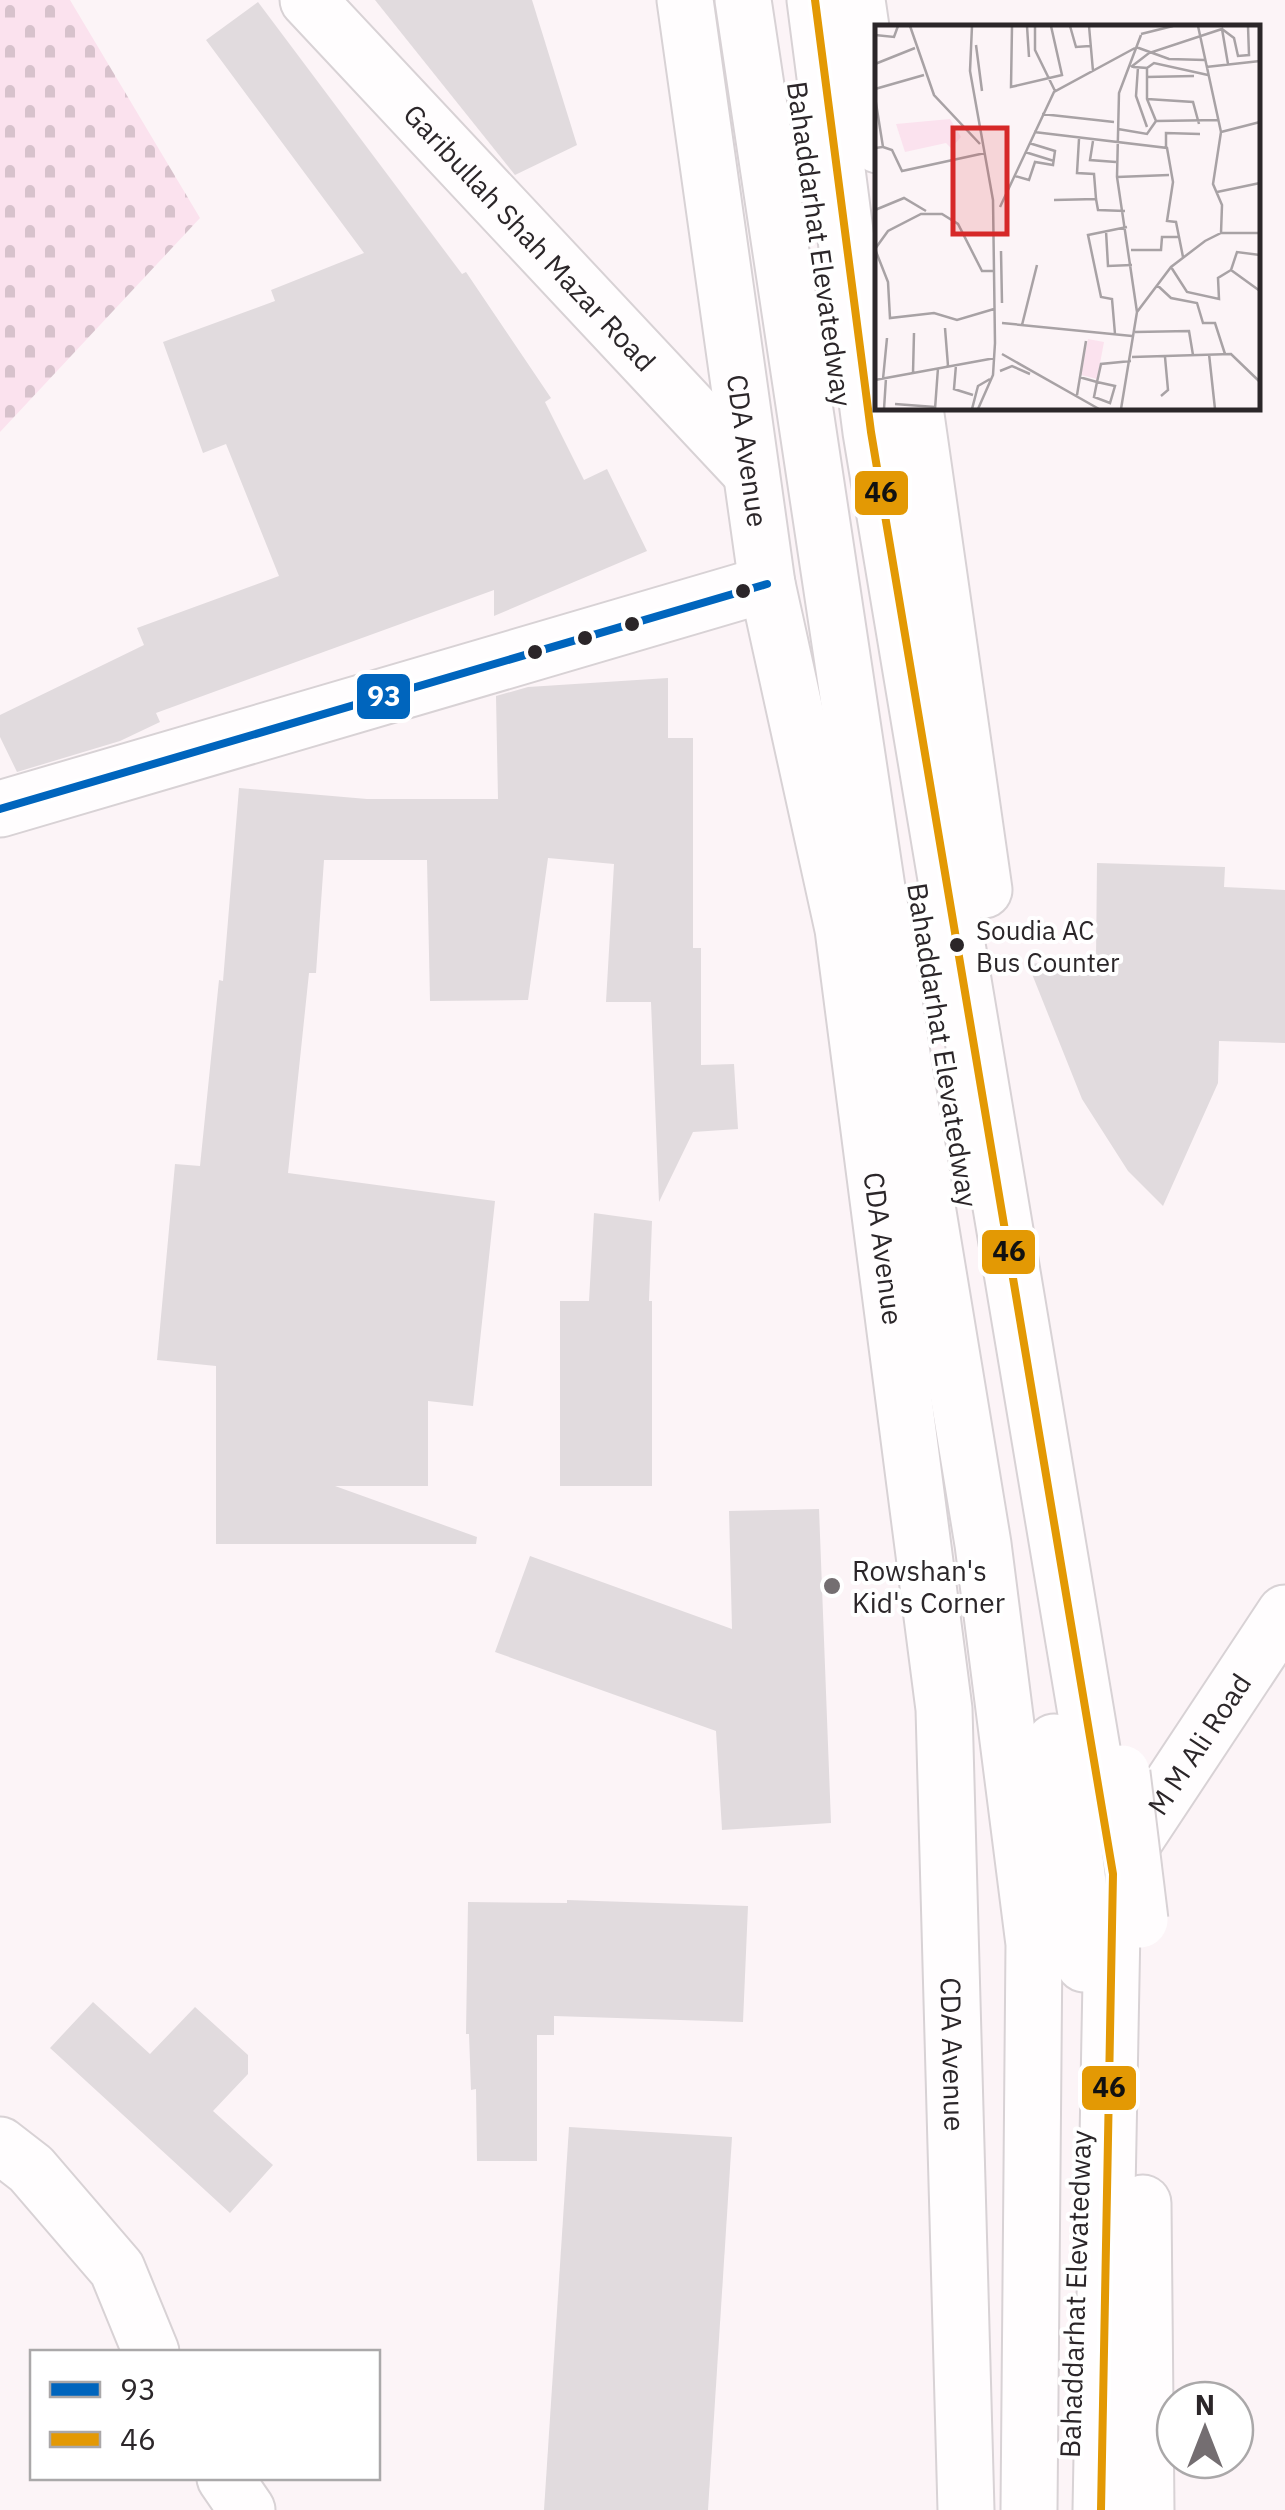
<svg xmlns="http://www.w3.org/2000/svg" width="1285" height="2510" font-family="'IBM Plex Sans',sans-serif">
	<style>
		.cemetery { fill: url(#cemetery-stones) }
		.building { fill: #e1dbde }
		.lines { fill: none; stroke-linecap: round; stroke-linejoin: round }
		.minor-casing { stroke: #d8d2d5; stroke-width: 59 }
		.tertiary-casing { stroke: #d8d2d5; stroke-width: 59 }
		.trunk-casing { stroke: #d8d2d5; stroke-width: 59 }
		.minor { stroke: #fffdfe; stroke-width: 55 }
		.tertiary { stroke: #fffdfe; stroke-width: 55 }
		.trunk { stroke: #fffdfe; stroke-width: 55 }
		.trunk-bridge-casing { stroke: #d8d2d5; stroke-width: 59; stroke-linecap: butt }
		.trunk-bridge { stroke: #fffdfe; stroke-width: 55 }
		.bus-1-casing { stroke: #fff; stroke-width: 15 }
		.bus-2-casing { stroke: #fff; stroke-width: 15 }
		.bus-1 { stroke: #0065bd; stroke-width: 8 }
		.bus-2 { stroke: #e39904; stroke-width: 8 }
		.bus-dot { fill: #2b2629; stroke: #fff; stroke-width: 4 }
		.poi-dot { fill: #746e71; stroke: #fff; stroke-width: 4 }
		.labels { text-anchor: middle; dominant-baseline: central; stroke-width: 8; stroke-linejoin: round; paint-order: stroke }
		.bus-label { font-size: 26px; fill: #2b2629; stroke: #fff; text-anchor: start }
		.street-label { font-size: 28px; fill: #2b2629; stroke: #fff }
		.poi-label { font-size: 28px; fill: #2b2629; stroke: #fff; text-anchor: start }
		.inset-road { fill: none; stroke: #a8a2a5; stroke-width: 2.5 }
		.view { fill: #d62828; fill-opacity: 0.15; stroke: #d62828; stroke-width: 5 }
		.inset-edge { fill: none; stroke: #2b2629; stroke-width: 5 }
		.line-badge { stroke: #fff; stroke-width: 4 }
		.badge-label { font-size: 28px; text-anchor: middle; font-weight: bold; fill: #fff }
		.pale-badge-label { font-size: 28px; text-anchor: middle; font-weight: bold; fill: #111 }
	</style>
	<defs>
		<pattern id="cemetery-stones" width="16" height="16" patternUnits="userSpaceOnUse" patternTransform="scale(2.5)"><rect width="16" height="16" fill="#fbe2ee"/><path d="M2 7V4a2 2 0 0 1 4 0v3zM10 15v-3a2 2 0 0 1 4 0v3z" fill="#d7c2cc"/></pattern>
	</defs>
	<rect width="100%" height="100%" fill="#fcf4f7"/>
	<!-- cemetery -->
	<path class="cemetery" d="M0,0H70L200,218L0,432Z"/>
	<!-- building -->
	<g class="building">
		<path d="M375,0H532L577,145L515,175Z"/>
		<path d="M258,2L462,274L466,272L551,398L545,402L584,480L607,469L647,551L494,616V590L156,713L160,722L120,741L17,772L0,737V715L144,645L137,628L279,576L226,444L203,453L163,342L275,301L271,290L364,253L206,40Z"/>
		<path d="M668,678V738H693V948H701V1065L734,1064L738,1129L693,1132L659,1202L651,1002H606L614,864L548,858L528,1000L430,1001L427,860H324L316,973H309L288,1173L495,1201L473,1406L428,1401V1486H335L477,1537L476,1544H216V1366L157,1360L175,1164L200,1166L219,980L223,981L239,788L367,799H498L496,696L528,687Z"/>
		<path d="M1097,863L1225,867L1224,887L1285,890V1043L1219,1041L1218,1083L1163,1206L1128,1171L1082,1099L1028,964L1096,959Z"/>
		<path d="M594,1213L652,1221L649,1301H652V1486H560V1301H589Z"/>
		<path d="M819,1509L831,1823L722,1830L716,1731L495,1652L530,1556L732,1629L729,1511Z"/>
		<path d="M567,1900L748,1906L743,2022L554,2016V2035H537V2161H477L476,2089L471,2090L469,2034H466L468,1902L567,1903Z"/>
		<path d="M93,2002L150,2054L195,2007L248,2055V2074L213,2111L273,2165L230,2213L50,2048Z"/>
		<path d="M569,2127L732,2137L708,2510H544Z"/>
	</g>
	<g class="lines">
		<!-- minor casing -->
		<g class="minor-casing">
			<g id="minor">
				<path d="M0,809L767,584"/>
				<path d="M0,2145L31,2169L117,2269L151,2352"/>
				<path d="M225,2478L247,2510"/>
			</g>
		</g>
		<!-- tertiary casing -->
		<g class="tertiary-casing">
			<g id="tertiary">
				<path id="s1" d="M308,0L751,473"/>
				<path id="s2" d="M1113,1873L1285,1613"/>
			</g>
		</g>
		<!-- trunk casing -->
		<g class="trunk-casing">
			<g id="trunk">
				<path id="s3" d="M685,0L767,584L843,929L944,1709L966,2510"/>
				<path d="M743,0L904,1067L983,1544L1034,1944L1029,2510"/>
				<path d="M815,0L871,432L1113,1874L1101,2510"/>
				<path d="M857,0L878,145"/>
				<path d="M915,408L984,890"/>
				<path d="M1054,1742L1084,1964"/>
				<path d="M1143,2203L1146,2510"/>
			</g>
		</g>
		<!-- minor -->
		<use href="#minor" class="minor"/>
		<!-- tertiary -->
		<use href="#tertiary" class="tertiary"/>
		<!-- trunk -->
		<use href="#trunk" class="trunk"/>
		<!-- trunk-bridge casing -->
		<g class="trunk-bridge-casing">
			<path id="trunk-bridge" d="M1122,1773L1140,1920"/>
		</g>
		<!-- trunk-bridge -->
		<use href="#trunk-bridge" class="trunk-bridge"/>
		<!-- bus-1 casing -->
		<g class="bus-1-casing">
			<path id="bus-1" d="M0,809L767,584"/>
		</g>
		<!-- bus-2 casing -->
		<g class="bus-2-casing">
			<path id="bus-2" d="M815,0L871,432L1113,1874L1101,2510"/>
		</g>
		<!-- bus-1 -->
		<use href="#bus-1" class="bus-1"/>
		<!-- bus-2 -->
		<use href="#bus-2" class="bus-2"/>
	</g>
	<!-- markers -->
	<g class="bus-dot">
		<circle cx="743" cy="591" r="9"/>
		<circle cx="632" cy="624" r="9"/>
		<circle cx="585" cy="638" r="9"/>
		<circle cx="535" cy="652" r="9"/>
		<circle cx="957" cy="945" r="9"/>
	</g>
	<circle class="poi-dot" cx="832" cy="1586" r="10"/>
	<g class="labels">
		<!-- bus labels -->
		<g class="bus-label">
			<text x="976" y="930">Soudia AC<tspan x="976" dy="32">Bus Counter</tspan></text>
		</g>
		<!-- street labels -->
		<g class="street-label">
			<text stroke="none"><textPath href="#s1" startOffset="325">Garibullah Shah Mazar Road</textPath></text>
			<text transform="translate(820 244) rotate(82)">Bahaddarhat Elevatedway</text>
			<text stroke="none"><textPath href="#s3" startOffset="455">CDA Avenue</textPath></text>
			<text transform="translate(943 1045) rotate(81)">Bahaddarhat Elevatedway</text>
			<text stroke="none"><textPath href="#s3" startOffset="1265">CDA Avenue</textPath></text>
			<text stroke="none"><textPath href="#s2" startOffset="155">M M Ali Road</textPath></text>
			<text stroke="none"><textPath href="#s3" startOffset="2075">CDA Avenue</textPath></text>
			<text transform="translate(1075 2294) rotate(-88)">Bahaddarhat Elevatedway</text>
		</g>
		<!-- poi labels -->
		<g class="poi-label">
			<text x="852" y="1570">Rowshan's<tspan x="852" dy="32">Kid's Corner</tspan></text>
		</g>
	</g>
	<!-- overview -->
	<g transform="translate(875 25)">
		<rect width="385" height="385" fill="#fcf4f7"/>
		<path d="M75,94L86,112L76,123L71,118L30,127L21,99Z" fill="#fbe2ee"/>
		<path d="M213,314L229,317L222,354L206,350Z" fill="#fbe2ee"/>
		<path class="inset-road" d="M35,1L59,70L105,119M97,1L95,46L118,175L120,318L118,350L103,384M137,1L136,62L187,50L176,1M152,1L154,32M160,1V25L180,66M195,1L201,22L215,21M214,1L218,46M323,1L346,107L338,159L347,180L346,208M347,4L359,13L363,31L374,30L373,1M266,9L298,1M0,10L19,12L23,1M101,20L107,66M261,22L294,34L330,35M0,39L40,23M256,42L274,28L347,4L353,39M258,42L272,43V74L281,96M263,42L261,71L272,102M331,42L385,36M272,43L279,38L333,50M271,52L319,51M0,64L49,50M0,72L8,122L0,123M272,74L318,77L324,99M167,89L239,97M281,96L344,95M243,104L272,109L281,96M159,107L292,123L298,157L292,196L301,197L308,232M346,107L385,97M218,116L215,135L241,137M8,122L17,125L27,146L110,128M291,122V108L325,109M150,127L179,136M140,151L154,155L160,137L178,140L180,126L154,118M242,152L294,150M342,167L385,158M221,174L223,185L250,186M179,175L221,174L219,149L202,148L204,114M125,182L179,67L260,23M0,185L29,173L51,186M231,206L233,241L257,240M256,225H286L287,212H303M126,226L127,278M385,230L362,227L356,245L385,266M296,242L312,267L344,274L343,253L356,245M118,246H107L83,199L67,189H46L13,206L0,224L13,257L15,293L59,288L82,295L119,284M282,260L296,273L322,278L328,298H340L350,329M262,287L296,242L330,216L346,208H385M127,298L257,311M147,300L162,240M70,303L73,341M260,307L314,306L318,330M240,309L237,274L226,272L213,210L252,202M127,329L224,384M334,329L340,384M257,332L356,329L385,357M81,340L79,364L98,370M125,346L137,341L155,349M38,348L39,308M204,352L222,357L240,361L235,378L219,372L222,357L226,339L256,336M8,354L12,313M0,355L120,333M202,370L211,316M286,371L293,365L290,332M20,379L60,382M9,384L11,353M60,384L63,343M97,384L103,361L115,354M246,384L262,287L242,152L244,68L266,10"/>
		<path class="view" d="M78,103H132V209H78Z"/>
		<rect width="385" height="385" class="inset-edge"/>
	</g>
	<g class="line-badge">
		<rect x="853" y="469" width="57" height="48" rx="10" fill="#e39904"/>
		<rect x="355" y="672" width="57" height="49" rx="10" fill="#0065bd"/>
		<rect x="980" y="1228" width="57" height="48" rx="10" fill="#e39904"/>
		<rect x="1080" y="2064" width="58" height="48" rx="10" fill="#e39904"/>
	</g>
	<g class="badge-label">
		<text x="384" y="706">93</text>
	</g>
	<g class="pale-badge-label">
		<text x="881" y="502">46</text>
		<text x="1009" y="1261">46</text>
		<text x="1109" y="2097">46</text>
	</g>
	<!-- legend -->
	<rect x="30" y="2350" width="350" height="130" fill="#ffffff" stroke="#aaa8a9" stroke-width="2.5"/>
	<rect x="50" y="2382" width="50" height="15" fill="#0065bd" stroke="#aaa8a9" stroke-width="2.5"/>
	<text x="120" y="2400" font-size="30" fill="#2b2629">93</text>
	<rect x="50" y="2432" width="50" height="15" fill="#e39904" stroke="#aaa8a9" stroke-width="2.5"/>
	<text x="120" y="2450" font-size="30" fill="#2b2629">46</text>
	<!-- north arrow -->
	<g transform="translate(1205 2430)"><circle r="48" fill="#ffffff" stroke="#aaa8a9" stroke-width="2.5"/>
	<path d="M0-8L18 38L0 25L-18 38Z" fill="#746e71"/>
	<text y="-15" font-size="28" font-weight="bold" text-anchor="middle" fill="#2b2629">N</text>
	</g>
</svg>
